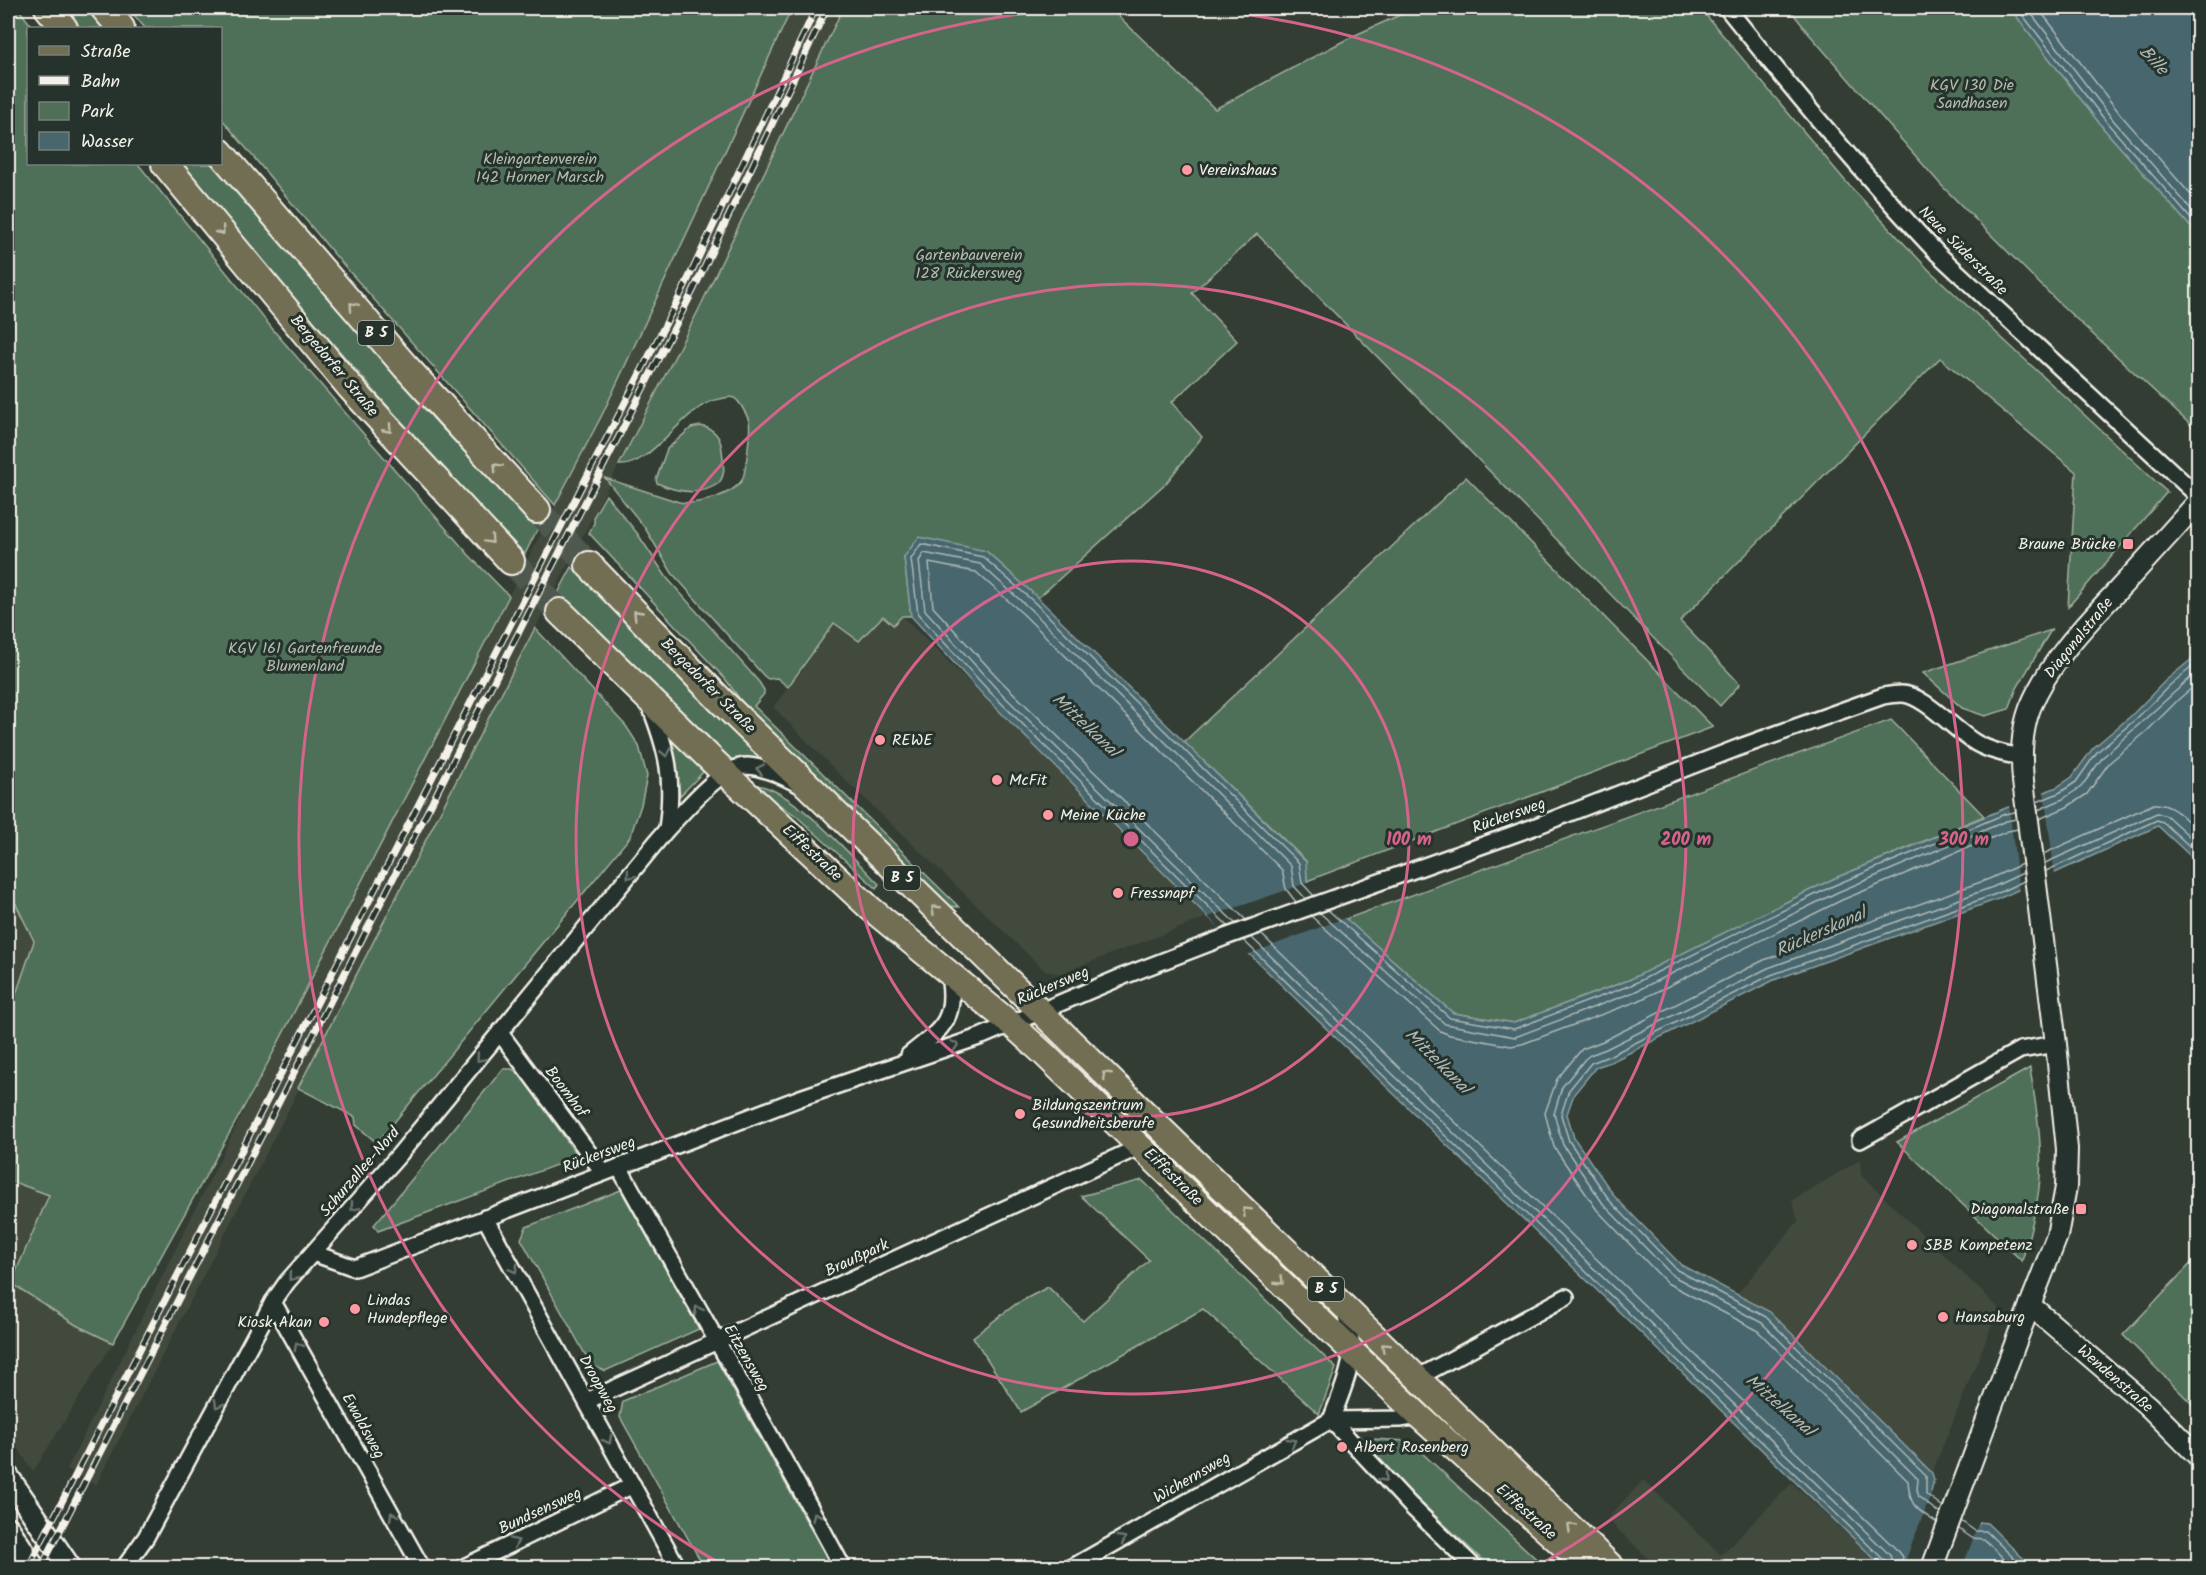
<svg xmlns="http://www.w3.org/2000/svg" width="2206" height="1575" font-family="Kalam,sans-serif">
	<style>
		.built { fill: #42493c }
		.green { fill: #506f58; stroke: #a2b0a0; stroke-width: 1.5 }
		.water { fill: #47666d; stroke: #8c9e9e; stroke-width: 1.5 }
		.pier { fill: #333d34 }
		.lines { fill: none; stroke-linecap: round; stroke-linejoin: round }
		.shore { stroke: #afb9b7; stroke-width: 1.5 }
		.trunk-tunnel { stroke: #50584f; stroke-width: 26; stroke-dasharray: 26 13; stroke-linecap: butt }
		.minor-casing { stroke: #f4f1e8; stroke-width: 20 }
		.tertiary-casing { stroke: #f4f1e8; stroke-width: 24 }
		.secondary-casing { stroke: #f4f1e8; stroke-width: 26 }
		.primary-casing { stroke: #f4f1e8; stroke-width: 28 }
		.trunk-casing { stroke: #f4f1e8; stroke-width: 30 }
		.minor { stroke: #26332d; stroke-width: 15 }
		.tertiary { stroke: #26332d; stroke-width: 20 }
		.secondary { stroke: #26332d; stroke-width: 21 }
		.primary { stroke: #726e52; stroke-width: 24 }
		.trunk { stroke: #726e52; stroke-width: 26 }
		.rail-casing { stroke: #f4f1e8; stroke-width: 7 }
		.rail { stroke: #26332d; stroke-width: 4.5; stroke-dasharray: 14; stroke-linecap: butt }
		.oneway { stroke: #c0bdac }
		.oneway2 { stroke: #6e766e }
		.ring { fill: none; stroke: #d4648c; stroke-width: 3 }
		.poi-dot { fill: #ff9aa2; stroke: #26332d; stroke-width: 2 }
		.labels { text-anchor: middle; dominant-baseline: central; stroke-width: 6; stroke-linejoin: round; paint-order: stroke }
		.shield { fill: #26332d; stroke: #b6b8b0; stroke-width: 1.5 }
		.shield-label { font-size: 15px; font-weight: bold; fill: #f4f1e8 }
		.park-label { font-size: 16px; fill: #b2bdae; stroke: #26332d }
		.poi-label { font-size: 16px; fill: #f4f1e8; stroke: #26332d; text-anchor: start }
		.street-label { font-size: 16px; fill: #f4f1e8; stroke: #26332d }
		.water-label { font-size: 18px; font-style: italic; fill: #afb9b7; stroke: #26332d }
		.centre { fill: #d4648c; stroke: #26332d; stroke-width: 3 }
		.ring-label { font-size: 18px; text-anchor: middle; font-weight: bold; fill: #d4648c; stroke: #26332d; stroke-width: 6; stroke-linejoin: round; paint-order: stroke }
	</style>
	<rect width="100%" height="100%" fill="#333d34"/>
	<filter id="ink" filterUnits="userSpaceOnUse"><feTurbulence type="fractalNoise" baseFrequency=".0167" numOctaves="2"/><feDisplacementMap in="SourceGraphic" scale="12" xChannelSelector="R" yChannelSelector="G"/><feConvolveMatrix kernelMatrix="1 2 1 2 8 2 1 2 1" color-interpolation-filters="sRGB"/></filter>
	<g filter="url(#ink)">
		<!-- built -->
		<g class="built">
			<path d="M792,8H843L699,309L96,1485L67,1469L260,1078L603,413Z"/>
			<path d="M883,616H902L1208,917L1059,974L1044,970L840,775L773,707L803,669L834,623Z"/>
			<path d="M8,888L34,941L9,1015L49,1194L11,1283L76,1325L113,1343L33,1472L8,1432Z"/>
			<path d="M1860,1160L1861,1175L1999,1308L1932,1473L1770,1312L1737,1294L1798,1221L1792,1200Z"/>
			<path d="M1643,1480L1721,1555L1792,1483L1883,1567H1657L1607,1519Z"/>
		</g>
		<!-- green -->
		<g class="green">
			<path d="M8,8H18L33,28H28V164H138L275,332L469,555L509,596L260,1078L113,1343L76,1325L11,1283L49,1195L8,1180L9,1015L34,941L8,888Z"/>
			<path d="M65,8H88L104,28H80Z"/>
			<path d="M128,8H127H792L603,413L555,505L334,254L221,118L220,28H145Z"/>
			<path d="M843,8H1110L1215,109L1351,37L1415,8H1700L1847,183L1929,270L2167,492L2068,607L2076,472L1940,358L1680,621L1740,684L1720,706L1257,234L1192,293L1237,341L1172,402L1202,437L1167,482L1038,598L986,551L904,557L911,616H902L893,625L883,616L859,641L834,623L788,687L777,678L768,679L764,676L682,584L672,573L645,528L605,478L679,502C696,506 733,495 742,480C746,473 751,428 749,421C747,415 739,400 734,398C730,396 725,398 720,399C684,404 652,468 619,465L699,309Z"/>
			<path d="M1789,8H2010L2104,129L2198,235V428L2193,427L2057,301L1941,185L1809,34Z"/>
			<path d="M183,164H213L324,294L439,425L538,528L525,554L439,465L307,314Z"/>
			<path d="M701,426C720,430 722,443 723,460C724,469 725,475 719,483C700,497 677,492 657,483L656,480L667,449L691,428Z"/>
			<path d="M1466,477L1713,727L1307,881L1306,861L1184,742Z"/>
			<path d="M606,495L637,533L667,578L759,682L764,690V694L754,706L959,907L948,906L851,812L853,809L849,806L848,808L782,743L784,741L781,738L779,740L747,709L726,680L589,533L594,523V516Z"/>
			<path d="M572,567L764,759L762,763L741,759L731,762L558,593Z"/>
			<path d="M535,628L626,726L639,746L647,776L641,805L630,837L377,1143L356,1125L355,1117L298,1088Z"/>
			<path d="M2051,630L2017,688L2009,709L1985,716L1962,708L1923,673Z"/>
			<path d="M1891,720L1984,816L1833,879L1629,980L1514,1023L1453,1013L1346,919Z"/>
			<path d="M671,739L705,770L680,796Z"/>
			<path d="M757,785C794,790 852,857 879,884L876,888L795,815L756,789Z"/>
			<path d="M2030,1068C2036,1107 2044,1148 2039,1188C2036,1213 2029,1237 2022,1261L1897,1142Z"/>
			<path d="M503,1069H512L522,1076L578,1157L378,1231L374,1225Z"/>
			<path d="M1142,1180L1336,1368L1319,1414L1203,1309L1021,1412L973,1337L1016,1304L1048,1287L1083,1321L1149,1260L1081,1196Z"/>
			<path d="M621,1190L699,1329L605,1371L591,1365L521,1239L526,1227Z"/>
			<path d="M2198,1256V1410L2123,1335Z"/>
			<path d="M717,1361L832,1567H704L620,1417L623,1401Z"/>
			<path d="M1352,1438L1409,1441L1545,1567H1490Z"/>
		</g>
		<!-- water -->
		<g class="water">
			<path d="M2010,8H2198V235L2104,129Z"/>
			<path d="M919,537L986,551L1038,598L1306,862L1307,881L1346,919L1453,1013L1514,1023L1629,980L1833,879L2057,787L2072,777L2093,748L2132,715L2165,681L2198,654V863L2158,826L1998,899L1774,980L1611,1062L1596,1067L1574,1094L1567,1114L1574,1138L1615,1197L1681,1265L1770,1312L1932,1473L1934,1480L1931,1491L1978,1526L1980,1522L1987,1523L2032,1567H1883L1240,945L1208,917L985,697L911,616L904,557Z"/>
		</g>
		<!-- pier -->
		<g class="pier">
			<path d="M2044,791L2055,876L2019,893L2009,805Z"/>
			<path d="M1310,882L1347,917L1247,955L1208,917Z"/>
			<path d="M1933,1489L1979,1523L1962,1568L1903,1567Z"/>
		</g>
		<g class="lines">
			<!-- shore -->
			<g class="shore">
				<path d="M2017,8L2109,125L2198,227"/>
				<path d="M2027,8L2114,121L2198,217"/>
				<path d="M2038,8L2121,115L2198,203"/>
				<path d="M2037,802L2059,793L2076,782L2097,752L2136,719L2169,686L2198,662"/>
				<path d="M2038,810L2063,799L2081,787L2103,757L2198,671"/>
				<path d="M2039,819L2067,807L2087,794L2109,763L2147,731L2180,698L2198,683"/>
				<path d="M2043,854L2154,804C2172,803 2186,819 2198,831"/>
				<path d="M2045,863L2157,813L2167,816L2198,844"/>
				<path d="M2046,871L2157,820L2163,822L2198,854"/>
				<path d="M1328,910L1450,1018L1514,1029L1631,985L1835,885L2005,814L2015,812"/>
				<path d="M1320,913L1445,1024L1515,1037L1634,992L1838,892L2006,821L2016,819"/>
				<path d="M1311,916L1440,1031L1450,1035L1511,1046L1522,1044L1638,1001L1842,900L2008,831L2018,829"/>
				<path d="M1246,920L1001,681L933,607L929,563L976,572L1023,614L1282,870L1286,889L1296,902"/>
				<path d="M1236,924L995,687L925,610L919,561L924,553L980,564L1029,608L1291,866L1294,886L1306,899"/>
				<path d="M1228,926L990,692L918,614L911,559L921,544L983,557L1034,602L1299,863L1302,883L1314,896"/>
				<path d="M1261,934L1896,1549L1902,1557L1903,1568"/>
				<path d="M1251,937L1890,1555L1894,1568"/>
				<path d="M1243,940L1885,1561L1887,1568"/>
				<path d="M1943,1507L1926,1494V1476L1766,1317L1677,1270L1610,1201L1569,1141L1561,1115L1569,1090L1591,1063L1609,1056L1771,975L1996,894L2024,881"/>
				<path d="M1940,1514L1919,1497L1917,1490L1918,1479L1762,1323L1673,1276L1604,1205L1563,1145L1554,1114L1562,1087L1585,1059L1590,1055L1606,1049L1768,968L1993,887L2023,873"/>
				<path d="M1961,1521L1975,1531H1986L2024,1568"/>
				<path d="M1937,1523C1916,1508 1910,1508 1908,1481L1757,1330L1667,1283L1597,1210L1554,1147L1545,1113L1557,1079L1582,1049L1603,1041L1764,960L1989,879L2022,864"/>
				<path d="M1959,1529L1972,1538L1984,1539L2013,1568"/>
			</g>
			<!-- trunk-tunnel -->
			<g class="trunk-tunnel">
				<path d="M537,510L589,565"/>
				<path d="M511,561L560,612"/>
			</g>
			<!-- minor casing -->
			<g class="minor-casing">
				<g id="minor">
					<path d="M1727,8C1794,92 1864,176 1938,254L2198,496"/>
					<path d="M650,706C668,752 674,779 667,829"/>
					<path d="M500,1033L603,1172"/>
					<path d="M909,1055C944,1028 958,1018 948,971"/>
					<path d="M1860,1140L2020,1050L2056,1044"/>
					<path d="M619,1167C693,1301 771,1433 843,1568"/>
					<path d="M485,1218L678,1568"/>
					<path d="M313,1253L355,1268L800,1098L982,1036L1124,976L1228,936L1531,828L1740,747L1883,696C1889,695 1896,694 1902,694C1923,694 1955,731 1976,743C1990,751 2006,754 2021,757"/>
					<path d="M273,1302L422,1568"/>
					<path d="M1417,1378L1566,1297"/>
					<path d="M587,1401L1141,1146"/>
					<path d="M1331,1420L1411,1506L1475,1568"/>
					<path d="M1331,1420C1346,1380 1361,1354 1344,1311"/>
					<path d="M124,1568L146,1537L273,1302L287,1282L399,1155L667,829C685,811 720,766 747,766C764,767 781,775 796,783"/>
					<path d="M462,1568L633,1485"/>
					<path d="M1071,1568L1331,1420L1400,1419L1419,1416"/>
				</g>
			</g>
			<!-- tertiary casing -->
			<g class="tertiary-casing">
				<g id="tertiary">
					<path d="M2030,1305L2148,1406L2198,1456"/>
					<path d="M1932,1568L2018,1336L2057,1236L2066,1187L2067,1149L2056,1044L2023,781C2021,756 2021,732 2030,708C2048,663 2085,625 2118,590C2145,561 2172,531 2198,502"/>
				</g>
			</g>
			<!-- secondary casing -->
			<g class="secondary-casing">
				<g id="secondary">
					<path d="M8,1477L70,1568"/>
					<path d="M8,1528L34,1568"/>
				</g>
			</g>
			<!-- primary casing -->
			<g class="primary-casing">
				<g id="primary">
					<path d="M725,773L871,909L1010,1023L1042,1052L1419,1416L1566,1548L1586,1568"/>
					<path d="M828,805L1613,1568"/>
				</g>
			</g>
			<!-- trunk casing -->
			<g class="trunk-casing">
				<g id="trunk">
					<path d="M48,8L64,28"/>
					<path d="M104,8L121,28"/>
					<path d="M220,152L405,366L537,510"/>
					<path d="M165,164L350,387L511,561"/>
					<path d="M589,565L721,701L828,805"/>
					<path d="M560,612L725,773"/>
				</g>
			</g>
			<!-- minor -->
			<use href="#minor" class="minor"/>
			<!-- tertiary -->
			<use href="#tertiary" class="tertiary"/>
			<!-- secondary -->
			<use href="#secondary" class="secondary"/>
			<!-- primary -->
			<use href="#primary" class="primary"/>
			<!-- trunk -->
			<use href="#trunk" class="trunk"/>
			<!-- rail casing -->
			<g class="rail-casing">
				<g id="rail">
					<path d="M28,1568L499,647L683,290L816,8"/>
					<path d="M41,1568L693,291L827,8"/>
				</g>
			</g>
			<!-- rail -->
			<use href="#rail" class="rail"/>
		</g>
		<!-- one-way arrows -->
		<defs><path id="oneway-chevron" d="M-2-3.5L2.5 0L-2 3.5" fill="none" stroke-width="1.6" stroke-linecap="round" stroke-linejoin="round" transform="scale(1.5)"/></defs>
		<g class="oneway">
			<use href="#oneway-chevron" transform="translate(221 231) rotate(50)"/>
			<use href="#oneway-chevron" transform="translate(353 306) rotate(-131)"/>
			<use href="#oneway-chevron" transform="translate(388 429) rotate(48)"/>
			<use href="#oneway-chevron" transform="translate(497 467) rotate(-133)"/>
			<use href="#oneway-chevron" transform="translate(490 540) rotate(47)"/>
			<use href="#oneway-chevron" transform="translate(637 614) rotate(-134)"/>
			<use href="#oneway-chevron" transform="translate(935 909) rotate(-136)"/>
			<use href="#oneway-chevron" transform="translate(1106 1075) rotate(-136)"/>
			<use href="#oneway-chevron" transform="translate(1246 1211) rotate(-136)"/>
			<use href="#oneway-chevron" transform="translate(1280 1281) rotate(44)"/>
			<use href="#oneway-chevron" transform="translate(1385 1347) rotate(-136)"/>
			<use href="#oneway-chevron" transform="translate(1571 1527) rotate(-136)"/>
		</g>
		<g class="oneway2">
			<use href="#oneway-chevron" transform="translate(666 753) rotate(77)"/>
			<use href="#oneway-chevron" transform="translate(760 769) rotate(-168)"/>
			<use href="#oneway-chevron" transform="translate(630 875) rotate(130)"/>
			<use href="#oneway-chevron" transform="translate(955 1045) rotate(-18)"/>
			<use href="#oneway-chevron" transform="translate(480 1058) rotate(130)"/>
			<use href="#oneway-chevron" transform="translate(354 1207) rotate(131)"/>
			<use href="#oneway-chevron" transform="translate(514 1269) rotate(61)"/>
			<use href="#oneway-chevron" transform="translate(292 1277) rotate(130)"/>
			<use href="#oneway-chevron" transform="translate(698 1310) rotate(-119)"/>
			<use href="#oneway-chevron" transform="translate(298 1346) rotate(-119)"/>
			<use href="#oneway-chevron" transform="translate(218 1404) rotate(118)"/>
			<use href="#oneway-chevron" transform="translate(608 1440) rotate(61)"/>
			<use href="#oneway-chevron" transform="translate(1292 1442) rotate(-30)"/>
			<use href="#oneway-chevron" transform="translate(1384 1478) rotate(48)"/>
			<use href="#oneway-chevron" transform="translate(393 1516) rotate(-119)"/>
			<use href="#oneway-chevron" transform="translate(816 1516) rotate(-116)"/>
			<use href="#oneway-chevron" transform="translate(1122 1539) rotate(-30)"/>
			<use href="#oneway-chevron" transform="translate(515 1542) rotate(-25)"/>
		</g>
	</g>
	<!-- distance rings -->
	<g class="ring">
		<circle cx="1131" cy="839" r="278"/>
		<circle cx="1131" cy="839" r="555"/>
		<path d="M721 1564A833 833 0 0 1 1080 8M1182 8A833 833 0 0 1 1541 1564"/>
	</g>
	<!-- markers -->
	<g class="poi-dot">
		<circle cx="1187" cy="170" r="6"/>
		<rect x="2122" y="538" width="12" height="12" rx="3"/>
		<circle cx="880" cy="740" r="6"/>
		<circle cx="997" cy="780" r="6"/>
		<circle cx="1048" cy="815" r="6"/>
		<circle cx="1118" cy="893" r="6"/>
		<circle cx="1020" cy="1114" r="6"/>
		<rect x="2075" y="1203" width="12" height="12" rx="3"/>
		<circle cx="1912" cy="1245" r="6"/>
		<circle cx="355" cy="1309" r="6"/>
		<circle cx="1943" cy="1317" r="6"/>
		<circle cx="324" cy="1322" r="6"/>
		<circle cx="1342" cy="1447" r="6"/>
	</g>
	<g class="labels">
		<!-- shield labels -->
		<g class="shield">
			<rect x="358" y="321" width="36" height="24" rx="4.5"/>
			<rect x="884" y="866" width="36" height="24" rx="4.5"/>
			<rect x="1308" y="1277" width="36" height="24" rx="4.5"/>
		</g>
		<g class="shield-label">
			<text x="376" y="333">B 5</text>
			<text x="902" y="878">B 5</text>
			<text x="1326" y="1289">B 5</text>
		</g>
		<!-- park labels -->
		<g class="park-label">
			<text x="1972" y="85">KGV 130 Die<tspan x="1972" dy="18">Sandhasen</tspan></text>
			<text x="540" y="159">Kleingartenverein<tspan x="540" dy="18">142 Horner Marsch</tspan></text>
			<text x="969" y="255">Gartenbauverein<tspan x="969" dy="18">128 Rückersweg</tspan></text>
			<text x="305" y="648">KGV 161 Gartenfreunde<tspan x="305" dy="18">Blumenland</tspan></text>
		</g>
		<!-- poi labels -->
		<g class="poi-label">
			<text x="1199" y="170">Vereinshaus</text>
			<text x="2116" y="544" text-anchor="end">Braune Brücke</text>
			<text x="892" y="740">REWE</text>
			<text x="1009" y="780">McFit</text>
			<text x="1060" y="815">Meine Küche</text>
			<text x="1130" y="893">Fressnapf</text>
			<text x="1032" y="1105">Bildungszentrum<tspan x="1032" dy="18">Gesundheitsberufe</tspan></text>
			<text x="2069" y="1209" text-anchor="end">Diagonalstraße</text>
			<text x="1924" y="1245">SBB Kompetenz</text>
			<text x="367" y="1300">Lindas<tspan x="367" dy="18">Hundepflege</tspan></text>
			<text x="1955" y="1317">Hansaburg</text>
			<text x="312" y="1322" text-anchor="end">Kiosk Akan</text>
			<text x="1354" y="1447">Albert Rosenberg</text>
		</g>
		<!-- street labels -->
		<g class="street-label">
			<text transform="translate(1963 251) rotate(45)">Neue Süderstraße</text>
			<text transform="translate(334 366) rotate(50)">Bergedorfer Straße</text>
			<text transform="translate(2079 638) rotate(-51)">Diagonalstraße</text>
			<text transform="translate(708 686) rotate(45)">Bergedorfer Straße</text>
			<text transform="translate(1509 816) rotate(-20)">Rückersweg</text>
			<text transform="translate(812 853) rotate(43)">Eiffestraße</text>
			<text transform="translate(1053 986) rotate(-23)">Rückersweg</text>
			<text transform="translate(566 1092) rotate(53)">Boomhof</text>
			<text transform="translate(599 1155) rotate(-21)">Rückersweg</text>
			<text transform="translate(360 1172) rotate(-49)">Schurzallee-Nord</text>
			<text transform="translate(1173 1177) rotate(44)">Eiffestraße</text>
			<text transform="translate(857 1258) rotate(-25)">Braußpark</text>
			<text transform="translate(746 1358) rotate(60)">Eitzensweg</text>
			<text transform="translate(2115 1379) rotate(41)">Wendenstraße</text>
			<text transform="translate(598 1384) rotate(61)">Droopweg</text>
			<text transform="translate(363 1426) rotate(61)">Ewaldsweg</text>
			<text transform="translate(1192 1478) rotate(-30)">Wichernsweg</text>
			<text transform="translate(540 1511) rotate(-25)">Bundsensweg</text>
			<text transform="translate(1526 1512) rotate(42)">Eiffestraße</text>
		</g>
		<!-- water labels -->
		<g class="water-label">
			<text transform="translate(2153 61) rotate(47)">Bille</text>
			<text transform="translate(1085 726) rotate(43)">Mittelkanal</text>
			<text transform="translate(1821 933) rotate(-24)">Rückerskanal</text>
			<text transform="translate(1437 1062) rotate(45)">Mittelkanal</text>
			<text transform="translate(1779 1406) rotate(41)">Mittelkanal</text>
		</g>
	</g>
	<circle cx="1131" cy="839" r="9" class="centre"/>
	<g class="ring-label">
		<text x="1409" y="845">100 m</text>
		<text x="1686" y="845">200 m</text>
		<text x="1964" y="845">300 m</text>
	</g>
	<!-- margin -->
	<rect width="2206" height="1575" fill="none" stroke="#26332d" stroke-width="30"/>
	<rect x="15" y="15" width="2176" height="1545" fill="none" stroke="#f4f1e8" stroke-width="2" filter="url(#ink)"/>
	<!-- legend -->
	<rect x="27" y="27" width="195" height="138" fill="#26332d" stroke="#787f78" stroke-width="1.5"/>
	<rect x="39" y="46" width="30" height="9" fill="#726e52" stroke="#787f78" stroke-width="1.5"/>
	<text x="81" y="57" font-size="18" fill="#f4f1e8">Straße</text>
	<rect x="39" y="76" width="30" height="9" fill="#f4f1e8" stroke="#787f78" stroke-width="1.5"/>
	<text x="81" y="87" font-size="18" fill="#f4f1e8">Bahn</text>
	<rect x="39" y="102" width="30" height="18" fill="#506f58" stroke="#787f78" stroke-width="1.5"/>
	<text x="81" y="117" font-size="18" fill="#f4f1e8">Park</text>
	<rect x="39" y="132" width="30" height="18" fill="#47666d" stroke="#787f78" stroke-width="1.5"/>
	<text x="81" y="147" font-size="18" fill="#f4f1e8">Wasser</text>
</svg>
